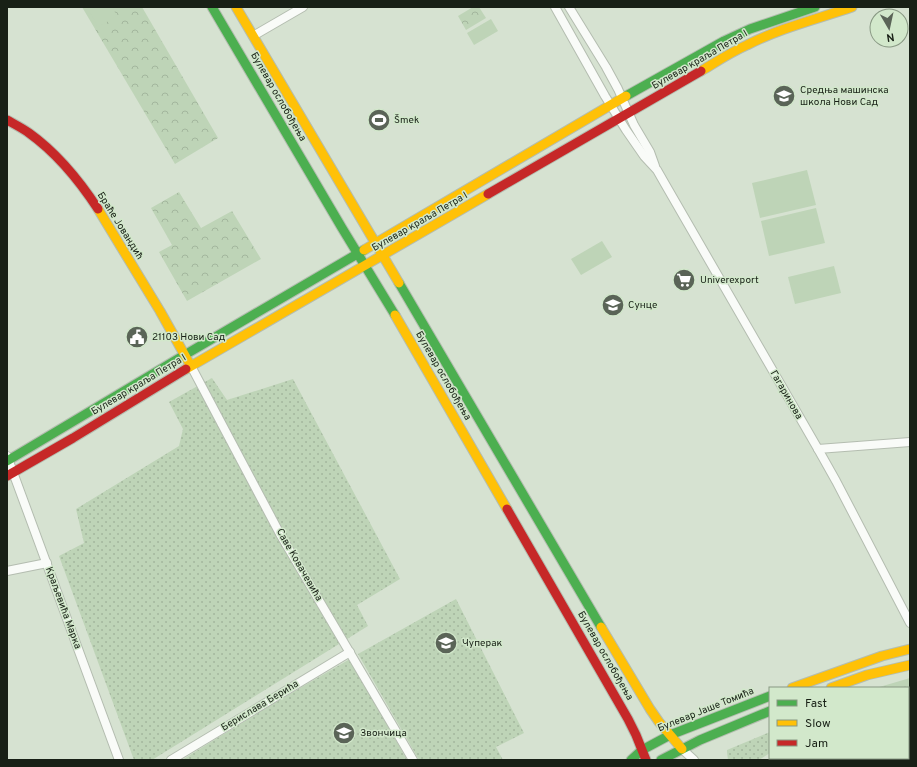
<svg xmlns="http://www.w3.org/2000/svg" width="917" height="767" font-family="Overpass,sans-serif">
	<style>
		.grass { fill: url(#grass-dots) }
		.park { fill: url(#park-crowns) }
		.pitch { fill: #bed4b7 }
		.lines { fill: none; stroke-linecap: round; stroke-linejoin: round }
		.street-casing { stroke: #b4bdb0; stroke-width: 10 }
		.fast-casing { stroke: #b4bdb0; stroke-width: 11 }
		.slow-casing { stroke: #b4bdb0; stroke-width: 11 }
		.jam-casing { stroke: #b4bdb0; stroke-width: 11 }
		.street { stroke: #f9fbf8; stroke-width: 8 }
		.fast { stroke: #4caf50; stroke-width: 9 }
		.slow { stroke: #ffc107; stroke-width: 9 }
		.jam { stroke: #c62828; stroke-width: 9 }
		.labels { text-anchor: middle; dominant-baseline: central; stroke-width: 3; stroke-linejoin: round; paint-order: stroke }
		.street-label { font-size: 10px; fill: #182016; stroke: #d2e8cb }
		.poi-label { font-size: 10px; fill: #182016; stroke: #d2e8cb; text-anchor: start }
	</style>
	<defs>
		<pattern id="grass-dots" width="8" height="8" patternUnits="userSpaceOnUse"><rect width="8" height="8" fill="#bed4b7"/><path d="M2 2h.1M6 6h.1" fill="none" stroke="#a3b69d" stroke-width="1.8" stroke-linecap="round"/></pattern>
		<pattern id="park-crowns" width="20" height="18" patternUnits="userSpaceOnUse"><rect width="20" height="18" fill="#bed4b7"/><path d="M2 6a3 3 0 1 1 6 0M12 15a3 3 0 1 1 6 0" fill="none" stroke="#a3b69d"/></pattern>
	</defs>
	<rect width="100%" height="100%" fill="#d6e2d1"/>
	<!-- grass -->
	<g class="grass">
		<path d="M212,378L227,400L293,379L400,579L357,605L368,626L152,760H134L59,556L84,543L76,509L179,446L183,429L169,402Z"/>
		<path d="M456,599L524,733L496,747L503,760H419L358,654Z"/>
		<path d="M350,659L407,760H182L264,709Z"/>
		<path d="M770,732V753L759,760H728L727,752V750Z"/>
	</g>
	<!-- park -->
	<g class="park">
		<path d="M82,7H142L218,138L175,164Z"/>
		<path d="M473,7H479L486,18L466,30L458,16Z"/>
		<path d="M179,192L201,228L232,211L261,259L187,301L159,252L172,245L151,208Z"/>
		<path d="M910,678V750L908,747V688H876Z"/>
	</g>
	<!-- pitch -->
	<g class="pitch">
		<path d="M87,7H112L117,16L98,27Z"/>
		<path d="M491,19L498,31L474,45L467,33Z"/>
		<path d="M807,170L816,205L760,218L752,183Z"/>
		<path d="M816,208L825,243L769,256L761,221Z"/>
		<path d="M602,241L612,257L581,275L571,259Z"/>
		<path d="M834,266L841,293L795,304L788,277Z"/>
	</g>
	<g class="lines">
		<!-- street casing -->
		<g class="street-casing">
			<g id="street">
				<path d="M555,7L605,96L626,130L644,156L657,170L665,184L818,449L836,481L910,623"/>
				<path d="M569,7L606,67L618,89L634,125L650,152L655,166"/>
				<path d="M253,36L303,7"/>
				<path d="M191,366L280,534L413,760"/>
				<path d="M818,449L910,442"/>
				<path d="M7,456L119,760"/>
				<path d="M7,571L47,563"/>
				<path d="M682,749L694,760"/>
				<path d="M171,760L350,652"/>
			</g>
		</g>
		<!-- fast casing -->
		<g class="fast-casing">
			<g id="fast">
				<path d="M212,7L342,228L395,315"/>
				<path d="M626,96L724,41L750,29L815,7"/>
				<path d="M399,283L601,627"/>
				<path d="M7,461L176,360L364,250"/>
				<path d="M631,760L642,750L670,735L770,696"/>
				<path d="M661,760L700,740L770,711"/>
			</g>
		</g>
		<!-- slow casing -->
		<g class="slow-casing">
			<g id="slow">
				<path d="M236,7L399,283"/>
				<path d="M701,71C716,62 731,52 747,45C780,28 817,19 852,7"/>
				<path d="M98,209L160,311L188,361"/>
				<path d="M364,250L626,96"/>
				<path d="M395,315L507,509"/>
				<path d="M186,369L488,194"/>
				<path d="M601,627L650,709L659,722L682,749"/>
				<path d="M792,688L882,656L910,649"/>
				<path d="M831,688L867,675L910,665"/>
			</g>
		</g>
		<!-- jam casing -->
		<g class="jam-casing">
			<g id="jam">
				<path d="M7,120C14,124 22,128 29,133C57,153 79,180 98,209"/>
				<path d="M488,194L701,71"/>
				<path d="M7,476L73,438L186,369"/>
				<path d="M507,509L628,719L636,735L646,760"/>
			</g>
		</g>
		<!-- street -->
		<use href="#street" class="street"/>
		<!-- fast -->
		<use href="#fast" class="fast"/>
		<!-- slow -->
		<use href="#slow" class="slow"/>
		<!-- jam -->
		<use href="#jam" class="jam"/>
	</g>
	<!-- icons -->
	<defs>
		<g id="school-disc" transform="scale(1.15)"><circle r="9.5" fill="#5a6457" stroke="#d2e8cb"/><path d="M0-5L7-2L0 1L-7-2ZM-4 1L0 2.5L4 1V4Q0 6-4 4Z" fill="#fff"/></g>
		<g id="stadium-disc" transform="scale(1.15)"><circle r="9.5" fill="#5a6457" stroke="#d2e8cb"/><path d="M0-5a6.5 5 0 1 0 0 10a6.5 5 0 1 0 0-10ZM-3.5-1.8h7v3.6h-7Z" fill="#fff"/></g>
		<g id="supermarket-disc" transform="scale(1.15)"><circle r="9.5" fill="#5a6457" stroke="#d2e8cb"/><path d="M-6-5.5h2.5l.6 2H6L4.5 2H-2.5L-4.4-4H-6ZM-1.5 3.2a1.3 1.3 0 1 0 .1 0ZM3 3.2a1.3 1.3 0 1 0 .1 0Z" fill="#fff"/></g>
		<g id="civic-disc" transform="scale(1.15)"><circle r="9.5" fill="#5a6457" stroke="#d2e8cb"/><path d="M-.6-6.5H3V-4.5H.6V-3L4-1V1h2V6H-6V1h2V-1L-.6-3ZM-1.2 2.5V6h2.4V2.5Z" fill="#fff"/></g>
	</defs>
	<g fill-rule="evenodd">
		<use href="#school-disc" x="784" y="96"/>
		<use href="#stadium-disc" x="379" y="120"/>
		<use href="#supermarket-disc" x="684" y="280"/>
		<use href="#school-disc" x="613" y="305"/>
		<use href="#civic-disc" x="137" y="337"/>
		<use href="#school-disc" x="446" y="643"/>
		<use href="#school-disc" x="344" y="733"/>
	</g>
	<g class="labels">
		<!-- street labels -->
		<g class="street-label">
			<text transform="translate(700 60) rotate(-30)">Булевар краља Петра I</text>
			<text transform="translate(278 97) rotate(60)">Булевар ослобођења</text>
			<text transform="translate(420 222) rotate(-30)">Булевар краља Петра I</text>
			<text transform="translate(120 226) rotate(58)">Браће Јовандић</text>
			<text transform="translate(443 376) rotate(60)">Булевар ослобођења</text>
			<text transform="translate(139 385) rotate(-31)">Булевар краља Петра I</text>
			<text transform="translate(786 395) rotate(60)">Гагаринова</text>
			<text transform="translate(299 565) rotate(60)">Саве Ковачевића</text>
			<text transform="translate(63 608) rotate(70)">Краљевића Марка</text>
			<text transform="translate(605 656) rotate(60)">Булевар ослобођења</text>
			<text transform="translate(260 706) rotate(-31)">Берислава Берића</text>
			<text transform="translate(706 710) rotate(-22)">Булевар Јаше Томића</text>
		</g>
		<!-- poi labels -->
		<g class="poi-label">
			<text x="800" y="90">Средња машинска<tspan x="800" dy="12">школа Нови Сад</tspan></text>
			<text x="394" y="120">Šmek</text>
			<text x="700" y="280">Univerexport</text>
			<text x="628" y="305">Сунце</text>
			<text x="152" y="337">21103 Нови Сад</text>
			<text x="462" y="643">Чуперак</text>
			<text x="360" y="733">Звончица</text>
		</g>
	</g>
	<!-- border -->
	<rect width="917" height="767" fill="none" stroke="#182016" stroke-width="16"/>
	<!-- legend -->
	<rect x="769" y="687" width="140" height="72" fill="#d2e8cb" stroke="#889883"/>
	<rect x="777" y="700" width="20" height="6" fill="#4caf50" stroke="#889883"/>
	<text x="805" y="707" font-size="12" fill="#182016">Fast</text>
	<rect x="777" y="720" width="20" height="6" fill="#ffc107" stroke="#889883"/>
	<text x="805" y="727" font-size="12" fill="#182016">Slow</text>
	<rect x="777" y="740" width="20" height="6" fill="#c62828" stroke="#889883"/>
	<text x="805" y="747" font-size="12" fill="#182016">Jam</text>
	<!-- north arrow -->
	<g transform="translate(889 28) rotate(171)"><circle r="19" fill="#d2e8cb" stroke="#889883"/>
	<path d="M0-3L7 15L0 10L-7 15Z" fill="#5a6457"/>
	<text y="-6" font-size="11" font-weight="bold" text-anchor="middle" fill="#182016">N</text>
	</g>
</svg>
